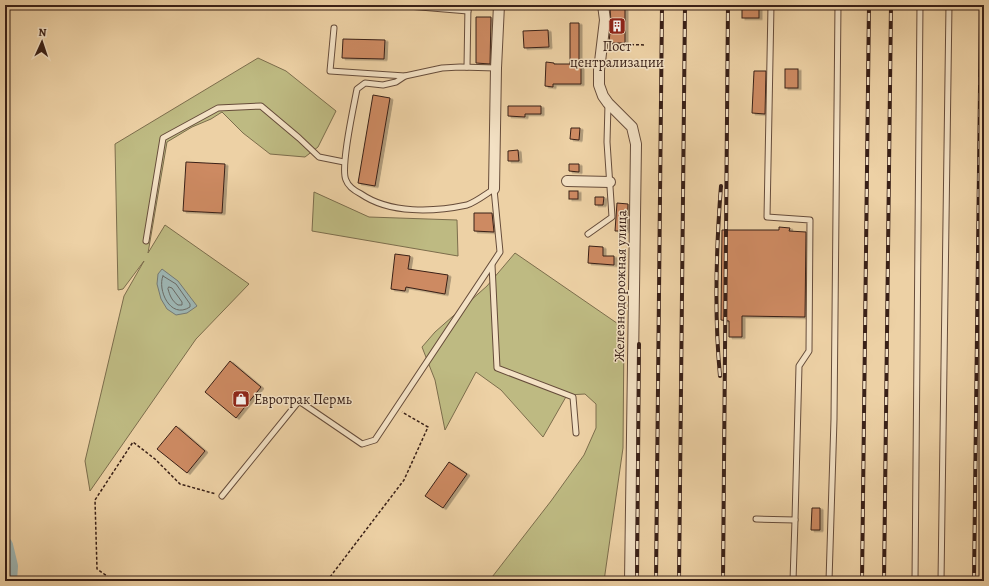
<svg xmlns="http://www.w3.org/2000/svg" width="989" height="586" font-family="Alegreya,serif">
	<defs>
		<filter id="shadow"><feDropShadow dx="3" dy="1.5" stdDeviation="0" flood-color="#0004"/></filter>
	</defs>
	<rect width="100%" height="100%" fill="#edd1a5"/>
	<filter id="stains"><feTurbulence type="fractalNoise" baseFrequency=".005" numOctaves="4"/><feColorMatrix values="0 0 0 0 .2 0 0 0 0 .09 0 0 0 0 .02 0 0 0 .5 -.17"/></filter>
	<radialGradient id="worn" r=".72"><stop offset=".6" stop-color="#630" stop-opacity="0"/><stop offset="1" stop-color="#630" stop-opacity=".3"/></radialGradient>
	<!-- green -->
	<g fill="#beba82" stroke="#7c6d4c">
		<polygon points="258,58 286,71 336,111 318,147 305,157 270,154 243,133 222,112 211,119 192,127 167,142 148,253 165,225 249,284 196,339 90,491 85,461 124,296 144,261 123,289 118,290 115,144"/>
		<polygon points="314,192 369,217 457,220 458,256 312,231"/>
		<polygon points="515,253 624,328 623,448 604,581 489,581 551,501 584,455 596,428 596,404 585,394 567,395 543,437 501,390 476,372 445,430 435,380 422,347 435,332 487,286"/>
	</g>
	<!-- water -->
	<polygon fill="#9db5b2" stroke="#757974" points="162,269 178,281 197,306 187,313 176,315 167,309 161,299 157,284 158,274"/>
	<g fill="none" stroke-linecap="round" stroke-linejoin="round">
		<!-- shore -->
		<g stroke="#6b6a64" stroke-width="1">
			<path d="M163,276l13,8 14,20v3c-20,13 -33,-18 -27,-31z"/>
			<path d="M169,287l3,1 10,14v3h-4c-6,-4 -8,-9 -10,-16z"/>
		</g>
		<!-- river -->
		<polyline stroke="#9db5b2" stroke-width="16" points="5,545 10,566 9,581"/>
	</g>
	<!-- building -->
	<g fill="#cd8a62" stroke="#392017" filter="url(#shadow)">
		<rect x="742" y="5" width="17" height="13"/>
		<polygon points="610,9 625,9 625,43 609,43 611,21"/>
		<polygon points="476,17 491,17 490,64 476,63"/>
		<polygon points="570,23 579,23 579,64 581,64 581,84 553,84 553,87 545,86 546,62 554,63 554,64 570,64"/>
		<polygon points="548,30 549,47 524,48 523,31"/>
		<polygon points="343,39 385,40 384,59 342,58"/>
		<rect x="785" y="69" width="13" height="19"/>
		<polygon points="754,71 766,71 765,114 752,113"/>
		<polygon points="373,95 390,98 375,186 358,183"/>
		<polygon points="508,106 541,106 541,114 525,114 525,117 508,116"/>
		<polygon points="571,128 580,128 579,140 570,139"/>
		<polygon points="518,150 519,161 508,161 508,151"/>
		<polygon points="186,162 225,164 222,213 183,211"/>
		<polygon points="569,164 579,164 579,172 569,171"/>
		<rect x="569" y="191" width="9" height="8"/>
		<polygon points="595,197 604,197 603,205 595,205"/>
		<polygon points="617,203 628,204 627,231 615,231"/>
		<polygon points="474,213 492,213 494,232 474,231"/>
		<polygon points="779,227 790,228 789,231 806,232 805,317 742,316 742,337 729,337 729,321 721,320 722,230 779,230"/>
		<polygon points="589,246 603,247 603,256 614,256 614,265 588,263"/>
		<polygon points="395,254 410,256 408,269 448,275 445,294 406,287 405,291 391,289"/>
		<polygon points="230,361 261,387 236,418 205,392"/>
		<polygon points="176,426 205,451 187,473 157,449"/>
		<polygon points="449,462 467,474 443,508 425,496"/>
		<polygon points="812,508 820,508 820,530 811,530"/>
	</g>
	<g fill="none" stroke-linecap="round" stroke-linejoin="round">
		<defs>
			<g id="lane">
				<polyline points="396,5 468,11"/>
				<polyline points="334,28 330,71 405,76"/>
				<polyline points="467,67 468,5"/>
				<polyline points="588,234 612,217 607,142 608,104"/>
				<polyline points="146,241 163,138 218,108 261,106 299,138 319,157 344,162"/>
				<polyline points="492,265 497,368 573,397 576,433"/>
				<path d="M222,496l77,-95 63,43 13,-4 125,-188 -6,-63c-8,5 -18,13 -27,16 -33,7 -77,9 -106,-11 -6,-3 -13,-8 -15,-14 -6,-12 8,-75 11,-91l8,-6 18,2 13,-3 9,-6 37,-8 18,-1 36,1"/>
				<polyline points="756,519 795,520 799,366 809,351 810,220 767,217 771,5"/>
				<polyline points="793,581 795,520"/>
				<polyline points="829,581 834,419 838,5"/>
				<polyline points="915,581 920,5"/>
				<polyline points="941,581 949,5"/>
			</g>
			<g id="street">
				<polyline points="603,5 605,20 599,70 599,85 603,96 608,103 632,127 636,144 630,581"/>
				<polyline points="567,181 610,182"/>
				<polyline points="494,189 496,68 499,5"/>
			</g>
		</defs>
		<!-- lane casing -->
		<use href="#lane" stroke="#664c3a" stroke-width="7"/>
		<!-- street casing -->
		<use href="#street" stroke="#664c3a" stroke-width="12"/>
		<!-- path -->
		<g stroke="#392017" stroke-width="1.5" stroke-dasharray="3 2" stroke-linecap="butt">
			<polyline points="611,44 646,45"/>
			<polyline points="114,581 97,569 95,500 133,442 155,459 180,484 216,494"/>
			<polyline points="327,581 404,480 428,427 402,412"/>
		</g>
		<!-- lane -->
		<use href="#lane" stroke="#f3e1c4" stroke-width="5"/>
		<!-- street -->
		<use href="#street" stroke="#f3e1c4" stroke-width="10"/>
		<defs>
			<g id="rail">
				<path d="M720,376c-6,-63 -4,-126 1,-190"/>
				<polyline points="637,581 639,344"/>
				<polyline points="656,581 662,5"/>
				<polyline points="679,581 685,5"/>
				<polyline points="723,581 728,5"/>
				<polyline points="862,581 869,5"/>
				<polyline points="884,581 891,5"/>
				<polyline points="974,581 981,5"/>
			</g>
		</defs>
		<!-- rail casing -->
		<use href="#rail" stroke="#392017" stroke-width="4"/>
		<!-- rail -->
		<use href="#rail" stroke="#f3e1c4" stroke-width="2.5" stroke-dasharray="8" stroke-linecap="butt"/>
	</g>
	<!-- icons -->
	<defs>
		<symbol id="building-square" viewBox="-11 -11 22 22"><rect x="-9" y="-9" width="18" height="18" rx="4" fill="#8f2418" stroke="#f3e1c4"/><path d="M-4-6H4V6H1V3H-1V6H-4ZM-2.5-4.3h1.7v1.8h-1.7ZM.8-4.3h1.7v1.8H.8ZM-2.5-1h1.7V.8h-1.7ZM.8-1h1.7V.8H.8Z" fill="#fff"/></symbol>
		<symbol id="shop-square" viewBox="-11 -11 22 22"><rect x="-9" y="-9" width="18" height="18" rx="4" fill="#8f2418" stroke="#f3e1c4"/><path d="M-5-2.5h2.3a2.7 3.5 0 0 1 5.4 0H5L5.5 6h-11ZM-1.5-2.5h3a1.5 2.3 0 0 0-3 0Z" fill="#fff"/></symbol>
	</defs>
	<g fill-rule="evenodd">
		<use href="#building-square" x="607" y="16" width="20" height="20"/>
		<use href="#shop-square" x="231" y="389" width="20" height="20"/>
	</g>
	<g text-anchor="middle" stroke-width="3" stroke-linejoin="round" paint-order="stroke">
		<!-- poi labels -->
		<g font-size="14" fill="#392017" stroke="#f3e1c4">
			<text x="617" y="51">Пост<tspan x="617" dy="16">централизации</tspan></text>
			<text x="254" y="404" text-anchor="start">Евротрак Пермь</text>
		</g>
		<!-- street labels -->
		<g font-size="14" fill="#392017" stroke="#f3e1c4">
			<text transform="translate(620 286) rotate(-89)" y="5">Железнодорожная улица</text>
		</g>
	</g>
	<!-- margin -->
	<rect width="989" height="586" fill="none" stroke="#edd1a5" stroke-width="20"/>
	<rect x="6" y="6" width="977" height="574" fill="none" stroke="#392017" stroke-width="2"/>
	<rect x="10" y="10" width="969" height="566" fill="none" stroke="#392017"/>
	<!-- north arrow -->
	<g transform="translate(42 42) rotate(3)" stroke="#f3e1c4" stroke-width="3" paint-order="stroke">
	<path d="M0-3L7 15L0 10L-7 15Z" fill="#392017"/>
	<text y="-6" font-size="11" font-weight="bold" text-anchor="middle" fill="#392017">N</text>
	</g>
	<rect width="100%" height="100%" filter="url(#stains)"/>
	<rect width="100%" height="100%" fill="url(#worn)"/>
</svg>
